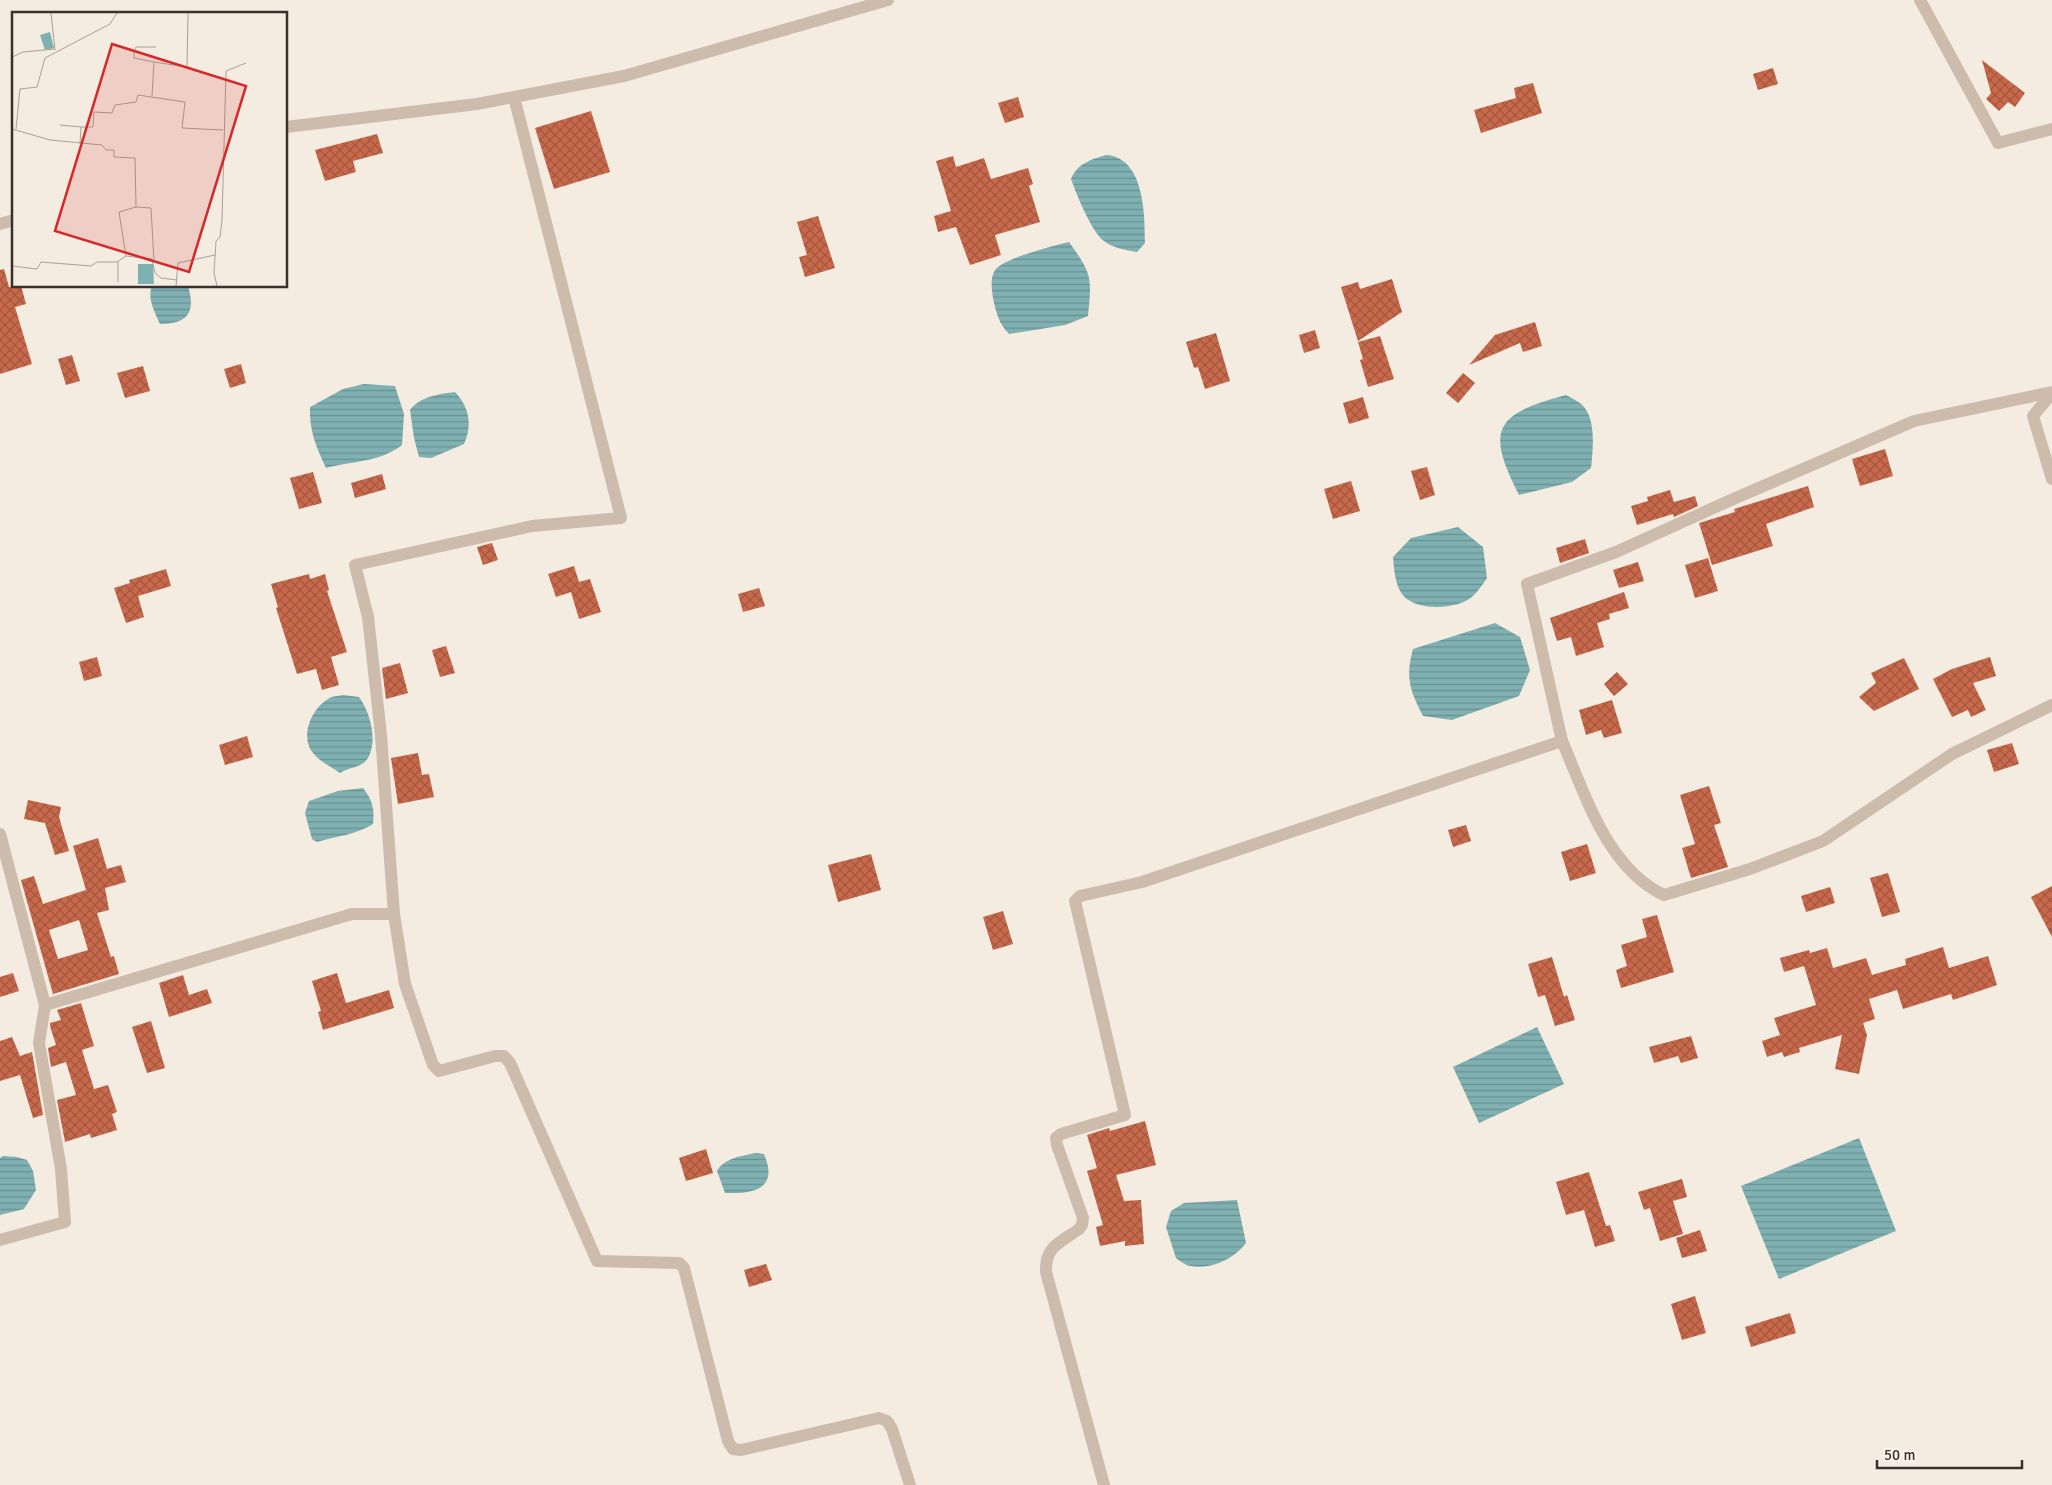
<svg xmlns="http://www.w3.org/2000/svg" width="2052" height="1485" font-family="Signika,sans-serif">
	<defs>
		<pattern id="water-rules" width="6" height="5" patternUnits="userSpaceOnUse" patternTransform="scale(1.25)"><rect width="6" height="5" fill="#7fb0b2"/><path d="M0 2.5h6" fill="none" stroke="#699091"/></pattern>
		<pattern id="building-cross-hatch" width="8" height="8" patternUnits="userSpaceOnUse" patternTransform="scale(1.25)"><rect width="8" height="8" fill="#c8694b"/><path d="M0 0l8 8M0 8l8-8" fill="none" stroke="#a4573f"/></pattern>
	</defs>
	<rect width="100%" height="100%" fill="#f4ebe1"/>
	<!-- water -->
	<g fill="url(#water-rules)">
		<path d="M1106,155c38,2 39,59 39,88l-8,9c-11,-2 -24,-4 -33,-11 -12,-8 -28,-48 -33,-62 7,-16 19,-19 35,-24z"/>
		<path d="M1069,242c23,32 23,35 19,74l-23,9 -56,9c-9,-9 -12,-19 -15,-31 -2,-10 -5,-26 2,-34 9,-11 57,-23 73,-27z"/>
		<path d="M152,286h36c8,26 0,38 -28,38 -5,-11 -13,-26 -8,-38z"/>
		<path d="M364,384l31,2 9,28 -2,31c-21,17 -50,16 -76,23 -10,-21 -17,-38 -16,-61l33,-18z"/>
		<path d="M455,392c14,15 18,33 9,52l-33,14 -12,-1 -5,-19 -4,-28c11,-14 29,-16 45,-18z"/>
		<path d="M1566,395c5,3 10,5 14,8 17,13 13,46 11,65l-19,14 -53,13c-34,-66 -24,-81 47,-100z"/>
		<path d="M1458,527l25,20 4,31c-4,6 -9,13 -14,18 -15,14 -58,16 -71,-2 -7,-10 -8,-25 -9,-37l18,-19z"/>
		<path d="M1495,623l25,14 10,33 -11,26 -67,24 -29,-4c-13,-25 -18,-39 -10,-67z"/>
		<path d="M343,695l16,2c11,15 19,43 9,61 -6,10 -19,9 -28,15 -8,-6 -20,-11 -26,-19 -15,-16 -3,-45 14,-55 4,-3 10,-3 15,-4z"/>
		<path d="M363,788c9,11 12,22 10,36 -17,11 -37,12 -56,18l-5,-3 -7,-26 4,-12 29,-10z"/>
		<polygon points="1537,1027 1564,1084 1479,1123 1453,1067"/>
		<polygon points="1859,1138 1896,1231 1779,1279 1741,1186"/>
		<path d="M756,1153l8,1c15,35 -10,40 -39,39l-8,-22c7,-13 25,-15 39,-18z"/>
		<polygon points="3,1156 17,1157 27,1160 33,1171 36,1190 24,1209 0,1215 0,1158"/>
		<path d="M1237,1200l9,43c-12,16 -35,27 -56,23 -5,-1 -10,-5 -14,-8l-10,-31 5,-16 13,-8z"/>
	</g>
	<!-- building -->
	<g fill="url(#building-cross-hatch)" fill-rule="evenodd">
		<polygon points="1982,60 2025,93 2015,107 2008,102 1999,111 1986,99 1991,93"/>
		<polygon points="1773,68 1778,84 1758,90 1753,74"/>
		<polygon points="1533,83 1542,113 1481,133 1474,110 1516,98 1514,88"/>
		<polygon points="1018,97 1024,117 1005,123 998,103"/>
		<polygon points="591,111 610,172 554,189 535,128"/>
		<polygon points="377,134 383,153 353,161 356,172 325,181 315,150"/>
		<polygon points="953,156 956,167 984,158 991,179 1028,168 1033,184 1029,186 1040,222 995,235 1001,255 970,265 956,227 938,232 934,216 951,211 936,161"/>
		<polygon points="818,216 835,268 805,277 799,257 807,255 797,222"/>
		<polygon points="4,269 9,287 21,286 26,304 15,307 32,364 0,374 0,270"/>
		<polygon points="1392,279 1402,312 1358,341 1341,287 1358,282 1360,289"/>
		<polygon points="1535,322 1542,346 1523,352 1520,343 1469,365 1495,335"/>
		<polygon points="1315,330 1320,348 1304,353 1299,335"/>
		<polygon points="1216,333 1230,381 1205,389 1198,367 1194,368 1186,342"/>
		<polygon points="1380,336 1394,379 1368,387 1360,360 1363,359 1358,342"/>
		<polygon points="72,355 80,381 66,385 58,359"/>
		<polygon points="241,364 246,383 230,388 224,369"/>
		<polygon points="143,366 150,391 125,398 117,373"/>
		<polygon points="1463,373 1475,383 1458,403 1446,393"/>
		<polygon points="1363,397 1369,418 1349,424 1343,403"/>
		<polygon points="1885,449 1893,476 1860,486 1852,459"/>
		<polygon points="1427,467 1435,495 1420,500 1411,471"/>
		<polygon points="313,472 322,503 299,509 290,478"/>
		<polygon points="382,474 386,489 355,498 351,483"/>
		<polygon points="1351,481 1360,511 1333,519 1324,489"/>
		<polygon points="1808,486 1814,507 1766,524 1773,546 1712,565 1699,523 1735,512 1734,509"/>
		<polygon points="1670,490 1674,502 1695,496 1698,506 1674,517 1673,514 1637,525 1631,506 1648,501 1647,497"/>
		<polygon points="1585,539 1589,553 1560,563 1556,548"/>
		<polygon points="492,543 498,560 483,565 477,547"/>
		<polygon points="1708,558 1718,591 1695,598 1685,565"/>
		<polygon points="1638,562 1644,581 1619,588 1613,570"/>
		<polygon points="574,566 579,582 590,579 601,612 579,619 571,592 556,597 548,574"/>
		<polygon points="166,569 171,586 138,596 144,617 126,623 114,588 130,583 129,580"/>
		<polygon points="309,574 310,579 325,574 329,590 327,591 347,652 331,657 339,685 322,690 316,669 297,674 276,608 278,607 271,584"/>
		<polygon points="759,588 765,606 743,612 738,594"/>
		<polygon points="1624,592 1629,608 1609,614 1610,619 1597,623 1604,647 1576,656 1571,637 1557,641 1550,618"/>
		<polygon points="446,646 455,673 440,677 432,650"/>
		<polygon points="97,657 102,676 84,681 79,662"/>
		<polygon points="1990,657 1996,676 1973,683 1986,710 1971,717 1968,710 1952,717 1933,679 1952,669"/>
		<polygon points="1904,658 1919,689 1874,711 1859,697 1876,683 1871,673"/>
		<polygon points="400,663 408,693 386,699 382,668"/>
		<polygon points="1617,672 1628,684 1614,696 1604,684"/>
		<polygon points="1612,700 1622,733 1604,738 1601,730 1586,735 1579,710"/>
		<polygon points="247,736 253,757 225,765 219,745"/>
		<polygon points="2012,743 2019,764 1994,772 1987,750"/>
		<polygon points="418,753 422,775 429,774 434,797 398,804 391,758"/>
		<polygon points="1709,786 1721,823 1714,825 1728,867 1691,878 1682,848 1695,844 1680,795"/>
		<polygon points="28,800 61,807 59,817 69,851 55,855 45,823 24,819"/>
		<polygon points="1466,825 1471,841 1453,847 1448,830"/>
		<path d="M98,838l9,31 14,-4 5,17 -21,6 4,22 -12,3 14,44 3,-1 5,18 -66,20 -32,-114 13,-4 9,28 43,-14 -13,-44zM79,920l9,30 -30,9 -9,-29z"/>
		<polygon points="1587,844 1596,873 1570,881 1561,852"/>
		<polygon points="871,854 881,890 838,902 828,865"/>
		<polygon points="1888,873 1900,912 1882,917 1870,878"/>
		<polygon points="2052,886 2052,937 2031,897"/>
		<polygon points="1830,887 1835,903 1806,912 1801,896"/>
		<polygon points="1003,911 1013,944 993,950 983,917"/>
		<polygon points="1657,915 1674,972 1621,988 1616,970 1627,966 1621,945 1647,937 1642,919"/>
		<polygon points="1943,947 1949,968 1988,956 1997,985 1953,1000 1951,994 1903,1009 1897,990 1869,999 1875,1019 1863,1023 1867,1035 1859,1074 1835,1069 1842,1035 1799,1048 1800,1052 1784,1057 1782,1052 1767,1057 1762,1041 1780,1035 1774,1018 1816,1005 1804,966 1784,972 1780,958 1809,950 1810,953 1827,948 1833,968 1866,958 1872,975 1906,965 1905,959"/>
		<polygon points="1552,957 1564,997 1567,995 1575,1020 1555,1026 1545,995 1538,997 1528,964"/>
		<polygon points="13,973 19,991 0,997 0,977"/>
		<polygon points="337,973 346,1003 389,990 394,1008 323,1030 318,1012 321,1011 312,981"/>
		<polygon points="183,975 189,995 207,989 212,1003 169,1017 159,983"/>
		<polygon points="81,1003 94,1046 82,1050 94,1089 108,1085 117,1112 112,1114 117,1130 91,1138 90,1134 65,1142 57,1100 76,1095 66,1062 51,1067 48,1048 56,1045 50,1026 50,1023 61,1020 57,1010"/>
		<polygon points="151,1021 165,1068 147,1073 132,1027"/>
		<polygon points="1691,1036 1698,1058 1681,1063 1678,1056 1654,1063 1649,1047"/>
		<polygon points="12,1037 20,1056 32,1052 43,1115 33,1118 20,1075 0,1081 0,1041"/>
		<polygon points="1145,1121 1156,1165 1116,1175 1124,1201 1141,1200 1144,1244 1125,1246 1125,1241 1100,1246 1096,1227 1103,1225 1087,1171 1097,1168 1087,1135 1109,1128 1110,1131"/>
		<polygon points="706,1149 713,1173 686,1181 679,1158"/>
		<polygon points="1589,1172 1606,1226 1610,1225 1615,1241 1595,1247 1584,1210 1566,1215 1556,1182"/>
		<polygon points="1682,1179 1687,1197 1673,1201 1683,1234 1660,1241 1650,1208 1644,1210 1638,1192"/>
		<polygon points="1700,1230 1707,1251 1682,1258 1676,1238"/>
		<polygon points="766,1264 772,1280 749,1287 744,1270"/>
		<polygon points="1695,1296 1706,1333 1682,1340 1671,1304"/>
		<polygon points="1790,1313 1796,1333 1751,1347 1745,1327"/>
	</g>
	<g fill="none" stroke-linecap="round" stroke-linejoin="round">
		<!-- street -->
		<g stroke="#cdbbac" stroke-width="12">
			<polyline points="1920,0 1998,143 2052,129"/>
			<polyline points="514,97 621,518 532,526 355,565 368,617 381,735 394,914 405,984 433,1065 439,1071 495,1056 504,1056 510,1063 597,1261 679,1263 684,1268 728,1441 733,1449 741,1450 879,1418 887,1421 892,1429 910,1485"/>
			<polyline points="286,127 477,104 624,76 888,0"/>
			<polyline points="0,224 14,220"/>
			<polyline points="2052,393 2033,416 2052,479"/>
			<path d="M1562,741c24,55 45,127 102,154l86,-26 73,-28 129,-87 100,-49"/>
			<polyline points="0,834 45,1005 352,914 394,914"/>
			<polyline points="0,1240 65,1222 61,1169 39,1043 45,1005"/>
			<path d="M1104,1485l-58,-213c-1,-26 14,-29 33,-43l3,-4 1,-7 -26,-73 -1,-7 5,-4 64,-19 -50,-214 5,-5 62,-14 420,-141 -35,-157 89,-32 115,-52 183,-79 138,-29"/>
		</g>
	</g>
	<!-- overview -->
	<g transform="translate(12 12)">
		<rect width="275" height="275" fill="#f4ebe1"/>
		<path d="M38,20l4,16 -9,2 -5,-15zM126,252h15l1,20h-16z" fill="#7fb0b2"/>
		<path fill="none" stroke="#aaa098" stroke-width="1" d="M39,1l4,37M0,45l11,-5 32,-3M142,50l-20,-4v-7l2,-4h20M140,84l2,-34 33,5 1,-54M48,113l21,2M0,117l38,11 52,5 4,5h8v7l21,1 1,49 15,1 3,53M4,117l4,-40 17,-2 8,-29 65,-34 7,-11M68,132l1,-17h12l1,-15 18,1 3,-8 21,-3 2,-7 47,7 -3,26 41,2M114,244l-7,-44 17,-5M106,249v21M0,254l25,3 4,-7 50,4 6,-4h20l9,-6 26,3 3,14 6,5 16,2M164,274l2,-23 37,-8M205,274l-3,-13 2,-32 4,-4 2,-17 4,-149 20,-8"/>
		<path fill="#d62828" fill-opacity="0.15" stroke="#d62828" stroke-width="2.5" d="M100,32l134,42 -57,186 -134,-41z"/>
		<rect width="275" height="275" fill="none" stroke="#3b302b" stroke-width="2.5"/>
	</g>
	<!-- scale -->
	<path d="M1877 1460v8h145v-8" fill="none" stroke="#3b302b" stroke-width="2.5"/>
	<text x="1884" y="1460" font-size="15" fill="#3b302b" stroke="#fbf5ee" stroke-width="4" paint-order="stroke">50 m</text>
</svg>
